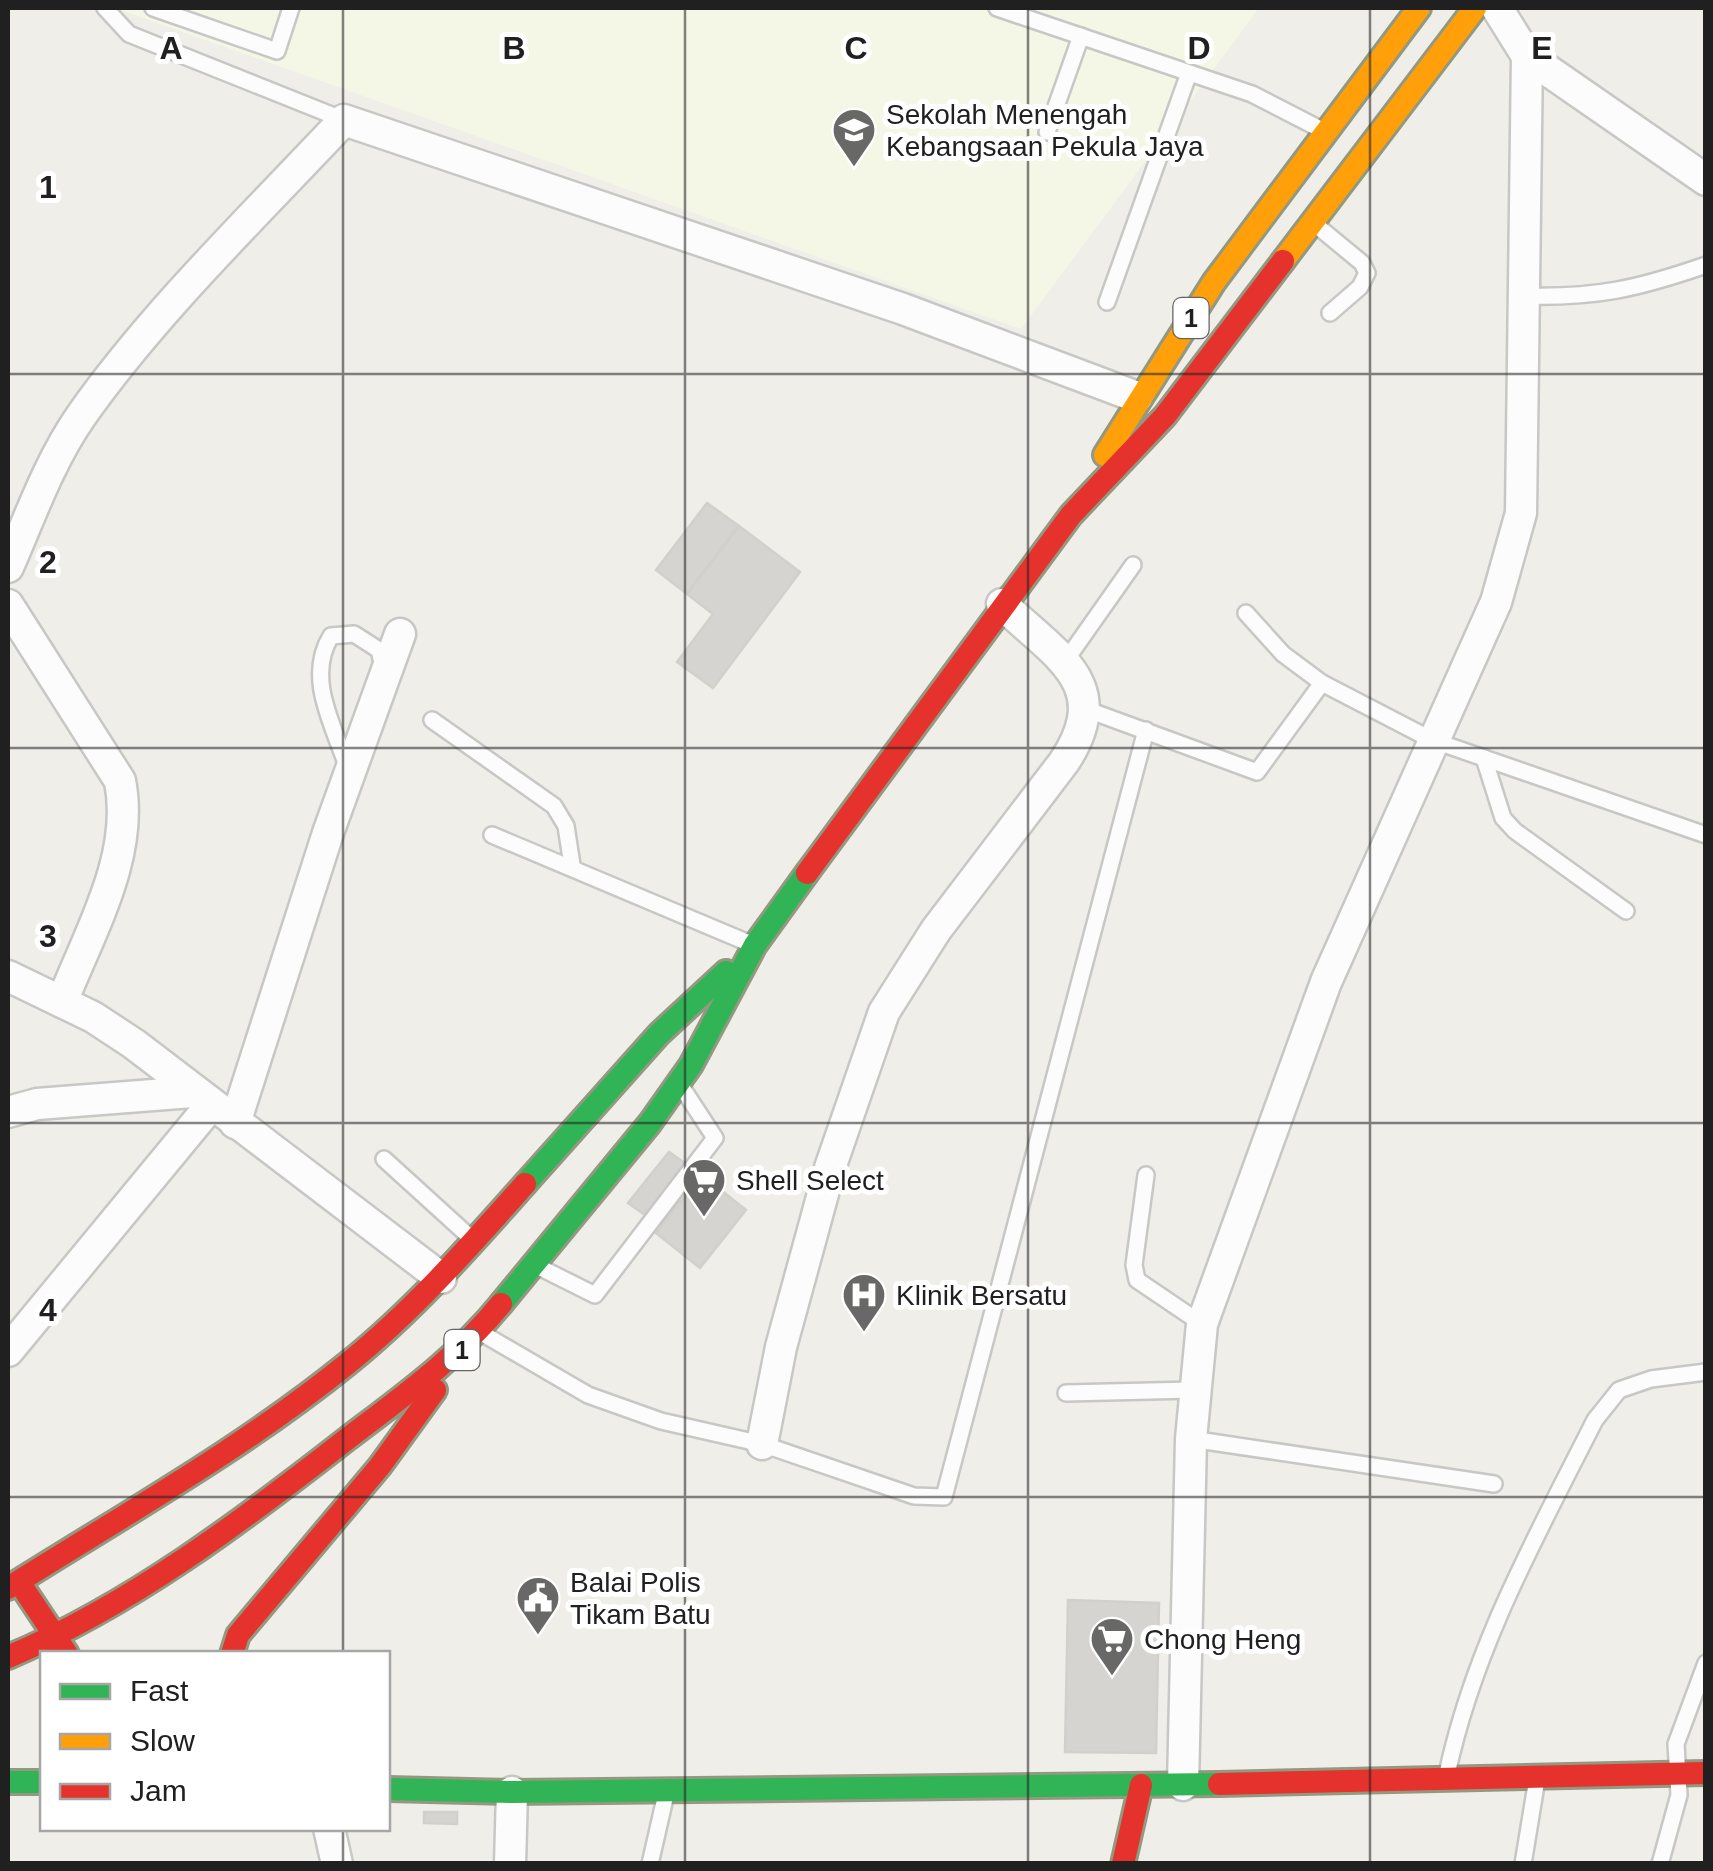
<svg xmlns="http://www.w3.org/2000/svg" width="1713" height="1871" font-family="Arial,sans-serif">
	<rect width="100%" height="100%" fill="#efeee9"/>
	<!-- education -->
	<polygon fill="#f4f7e5" points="115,8 1259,8 1021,329"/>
	<!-- building -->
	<g fill="#d6d4d0" stroke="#d2d0ca" stroke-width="2.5">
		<polygon points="707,503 739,526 687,594 656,570"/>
		<polygon points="739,526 800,572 713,688 677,662 713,614 687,594"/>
		<polygon points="669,1152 702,1175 661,1226 628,1203"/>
		<polygon points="702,1175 746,1210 700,1268 656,1233"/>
		<polygon points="1068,1600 1159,1603 1156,1753 1065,1752"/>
		<polygon points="424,1812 457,1812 457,1824 424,1823"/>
	</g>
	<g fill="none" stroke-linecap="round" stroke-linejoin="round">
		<defs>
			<g id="lane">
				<polyline points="105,8 129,34 344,120"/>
				<polyline points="153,8 277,51 291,8"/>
				<polyline points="997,8 1252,94 1320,129"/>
				<polyline points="1047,132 1081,36"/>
				<polyline points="1316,225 1362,263 1367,273 1360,287 1330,313"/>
				<path d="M1523,296c73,2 114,-7 183,-31"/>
				<polyline points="1107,302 1189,73"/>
				<polyline points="1246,613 1283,654 1322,683 1432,740 1706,835"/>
				<polyline points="1064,663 1133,565"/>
				<polyline points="1088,710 1257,772 1322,683"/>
				<polyline points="432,720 554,806 566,826 572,865"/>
				<polyline points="1484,758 1503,818 1515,831 1626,911"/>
				<path d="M348,769c-14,-43 -43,-91 -17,-133l23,-2 25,16 4,17"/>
				<polyline points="492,835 751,944"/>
				<polyline points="384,1159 472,1239"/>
				<polyline points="1146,1175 1134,1265 1137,1280 1202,1324"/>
				<polyline points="541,1268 595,1295 715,1138 683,1089"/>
				<polyline points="485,1335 588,1395 661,1421 762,1444 914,1496 944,1497 1146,730"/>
				<polyline points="1066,1393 1193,1390"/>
				<polyline points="1191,1439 1494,1484"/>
				<path d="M1447,1774c27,-127 90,-239 148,-354l24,-30 32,-11 55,-7"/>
				<polyline points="650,1864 666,1794"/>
				<polyline points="1523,1864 1537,1779"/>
				<polyline points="1660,1864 1679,1795 1676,1744 1706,1663"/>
			</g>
			<g id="street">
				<polyline points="1497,8 1527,56 1706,180"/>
				<path d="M8,567c22,-50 41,-105 73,-151 73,-104 176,-203 263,-296l559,189 234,88"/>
				<path d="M8,605l112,176c15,75 -31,152 -58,221"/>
				<polyline points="8,976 93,1017 134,1044 441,1278"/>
				<polyline points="8,1112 37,1104 192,1092"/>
				<polyline points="235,1123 328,833 400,634"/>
				<polyline points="8,1351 211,1105"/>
				<path d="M762,1444l19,-97 49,-179 54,-156 52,-82 128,-168c52,-78 -8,-106 -62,-158"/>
				<polyline points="1183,1785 1191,1439 1202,1324 1326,982 1496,602 1521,513 1527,56"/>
				<polyline points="329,1828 337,1864"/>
				<polyline points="510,1864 512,1792"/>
			</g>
			<g id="fast">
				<polyline points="525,1184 659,1034 726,972"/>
				<polyline points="501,1304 650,1123 691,1065 755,945 807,873"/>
				<polyline points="8,1782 42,1782"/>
				<polyline points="388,1789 512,1792 1219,1784"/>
			</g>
			<g id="slow">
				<polyline points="1283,261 1475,8"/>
				<polyline points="1105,455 1214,282 1419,8"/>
			</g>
			<g id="jam">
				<polyline points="807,873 1071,515 1165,416 1283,261"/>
				<polyline points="19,1582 67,1654"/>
				<path d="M8,1588c114,-72 234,-139 339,-224 66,-53 122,-117 178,-180"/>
				<polyline points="232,1654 238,1635 380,1466 435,1390"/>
				<path d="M8,1657c123,-52 234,-136 339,-218 55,-42 110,-81 154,-135"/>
				<polyline points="1219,1784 1706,1773"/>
				<polyline points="1123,1864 1141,1785"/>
			</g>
		</defs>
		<!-- lane casing -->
		<use href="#lane" stroke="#c7c7c5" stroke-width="20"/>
		<!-- street casing -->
		<use href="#street" stroke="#c7c7c5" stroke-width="35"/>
		<!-- fast casing -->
		<use href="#fast" stroke="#939980" stroke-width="28"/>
		<!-- slow casing -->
		<use href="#slow" stroke="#939980" stroke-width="28"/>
		<!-- jam casing -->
		<use href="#jam" stroke="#939980" stroke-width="28"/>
		<!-- lane -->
		<use href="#lane" stroke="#fdfcfc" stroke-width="15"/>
		<!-- street -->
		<use href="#street" stroke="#fdfcfc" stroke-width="30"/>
		<!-- fast -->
		<use href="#fast" stroke="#30b455" stroke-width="22"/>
		<!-- slow -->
		<use href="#slow" stroke="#ff9f0a" stroke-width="22"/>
		<!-- jam -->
		<use href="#jam" stroke="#e5322d" stroke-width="22"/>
	</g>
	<!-- grid -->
	<path fill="none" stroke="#202020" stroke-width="2.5" stroke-opacity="0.55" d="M343,8v1646M685,8v1856M1028,8v1856M1370,8v1856M8,374h1698M8,748h1698M8,1123h1698M8,1497h1698M343,1828v36"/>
	<!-- icons -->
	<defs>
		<symbol id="school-pin" viewBox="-11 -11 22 30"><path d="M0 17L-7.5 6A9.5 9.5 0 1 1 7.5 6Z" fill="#686866" stroke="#fff"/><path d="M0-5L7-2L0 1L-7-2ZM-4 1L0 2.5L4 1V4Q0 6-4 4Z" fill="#fff"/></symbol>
		<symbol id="supermarket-pin" viewBox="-11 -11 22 30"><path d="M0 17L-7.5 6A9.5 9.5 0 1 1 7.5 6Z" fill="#686866" stroke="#fff"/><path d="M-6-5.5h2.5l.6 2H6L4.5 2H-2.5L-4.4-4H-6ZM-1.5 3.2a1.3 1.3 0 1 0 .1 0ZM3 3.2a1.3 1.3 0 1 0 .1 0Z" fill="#fff"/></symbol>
		<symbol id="hospital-pin" viewBox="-11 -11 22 30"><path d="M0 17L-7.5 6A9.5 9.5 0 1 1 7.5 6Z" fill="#686866" stroke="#fff"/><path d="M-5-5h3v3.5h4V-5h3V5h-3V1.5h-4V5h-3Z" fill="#fff"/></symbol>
		<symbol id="civic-pin" viewBox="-11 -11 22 30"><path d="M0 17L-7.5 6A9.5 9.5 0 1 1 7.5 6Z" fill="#686866" stroke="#fff"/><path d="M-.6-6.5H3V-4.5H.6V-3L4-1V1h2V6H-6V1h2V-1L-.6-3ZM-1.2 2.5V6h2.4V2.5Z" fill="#fff"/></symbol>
	</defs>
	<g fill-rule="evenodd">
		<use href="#school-pin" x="829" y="105" width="50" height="68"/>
		<use href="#supermarket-pin" x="679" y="1155" width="50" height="68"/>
		<use href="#hospital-pin" x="839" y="1270" width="50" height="68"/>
		<use href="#civic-pin" x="513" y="1573" width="50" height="68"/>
		<use href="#supermarket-pin" x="1087" y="1614" width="50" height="68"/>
	</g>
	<g text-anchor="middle" stroke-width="10" stroke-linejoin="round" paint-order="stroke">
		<!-- shield labels -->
		<g fill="#fff" stroke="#636363" stroke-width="2.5">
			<rect x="1173.5" y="298" width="35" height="40" rx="8"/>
			<rect x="444.5" y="1330" width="35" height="40" rx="8"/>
		</g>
		<g font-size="25" font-weight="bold" fill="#202020">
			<text x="1191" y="327">1</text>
			<text x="462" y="1359">1</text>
		</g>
		<!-- poi labels -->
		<g font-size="28" fill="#202020" stroke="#fff" text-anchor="start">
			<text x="886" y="124">Sekolah Menengah<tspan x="886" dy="32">Kebangsaan Pekula Jaya</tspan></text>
			<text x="736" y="1190">Shell Select</text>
			<text x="896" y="1305">Klinik Bersatu</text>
			<text x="570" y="1592">Balai Polis<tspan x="570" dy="32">Tikam Batu</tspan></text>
			<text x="1144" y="1649">Chong Heng</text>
		</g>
	</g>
	<g font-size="32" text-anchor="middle" font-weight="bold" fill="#202020" stroke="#fff" stroke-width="10" stroke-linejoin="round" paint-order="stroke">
		<text x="171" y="59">A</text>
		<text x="514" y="59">B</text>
		<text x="856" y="59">C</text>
		<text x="1199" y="59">D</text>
		<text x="1542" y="59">E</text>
		<text x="48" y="198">1</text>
		<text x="48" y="573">2</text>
		<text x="48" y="947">3</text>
		<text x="48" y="1321">4</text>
	</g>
	<!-- border -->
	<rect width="1713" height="1871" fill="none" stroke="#202020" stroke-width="20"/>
	<!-- legend -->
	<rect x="40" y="1651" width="350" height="180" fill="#ffffff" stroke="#a6a6a6" stroke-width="2.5"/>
	<rect x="60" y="1684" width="50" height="15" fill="#30b455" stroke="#a6a6a6" stroke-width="2.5"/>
	<text x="130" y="1701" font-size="30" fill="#202020">Fast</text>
	<rect x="60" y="1734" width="50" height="15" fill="#ff9f0a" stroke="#a6a6a6" stroke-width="2.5"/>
	<text x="130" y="1751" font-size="30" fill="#202020">Slow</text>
	<rect x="60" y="1784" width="50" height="15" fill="#e5322d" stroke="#a6a6a6" stroke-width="2.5"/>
	<text x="130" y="1801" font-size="30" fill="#202020">Jam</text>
</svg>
